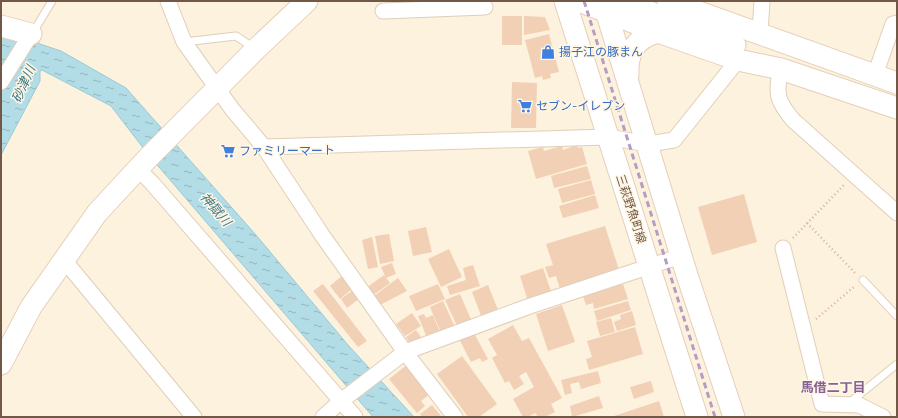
<svg xmlns="http://www.w3.org/2000/svg" width="898" height="418" font-family="'Titillium Web','Noto Sans JP',sans-serif">
	<defs>
		<pattern id="water-ripples" width="26" height="14" patternUnits="userSpaceOnUse"><rect width="26" height="14" fill="#b2dce6"/><path d="M2 4q2-2 4 0t4 0M15 11q2-2 4 0t4 0" fill="none" stroke="#95b5bc"/></pattern>
	</defs>
	<rect width="100%" height="100%" fill="#fdf2dd"/>
	<!-- water -->
	<polygon fill="url(#water-ripples)" stroke="#98cbd8" points="1,31 61,51 126,88 256,235 348,345 414,417 373,417 147,153 111,106 42,70 40,71 40,81 1,155"/>
	<!-- building -->
	<g fill="#f2d0b5">
		<rect x="502" y="16" width="20" height="29"/>
		<polygon points="524,16 545,17 550,30 524,35"/>
		<polygon points="549,34 559,72 550,74 551,78 543,80 542,76 535,78 525,40"/>
		<polygon points="512,82 537,83 536,128 511,128"/>
		<polygon points="577,145 578,148 582,147 587,164 536,179 528,151 543,147 544,151 562,146 563,150"/>
		<polygon points="587,166 591,179 554,188 551,176"/>
		<polygon points="591,180 595,194 562,203 558,189"/>
		<polygon points="744,194 757,242 712,255 698,207"/>
		<polygon points="595,195 599,208 563,218 559,206"/>
		<polygon points="605,226 619,270 560,289 556,276 549,278 545,267 553,265 546,244"/>
		<polygon points="426,227 432,252 413,256 408,231"/>
		<polygon points="389,234 394,261 380,264 375,236"/>
		<polygon points="372,237 378,267 368,269 362,240"/>
		<polygon points="449,249 462,277 441,287 428,259"/>
		<polygon points="392,263 396,274 386,278 381,267"/>
		<polygon points="473,265 480,286 450,295 447,286 466,280 463,268"/>
		<polygon points="543,268 552,294 528,301 520,276"/>
		<polygon points="343,275 353,288 340,299 330,286"/>
		<polygon points="384,275 390,283 372,296 366,288"/>
		<polygon points="398,278 407,291 380,305 374,296"/>
		<polygon points="323,284 367,341 358,347 313,291"/>
		<polygon points="438,284 445,299 416,311 409,296"/>
		<polygon points="623,284 628,299 594,309 593,303 586,305 583,296"/>
		<polygon points="488,285 499,312 482,318 472,292"/>
		<polygon points="354,289 360,298 347,308 341,299"/>
		<polygon points="460,294 472,322 458,328 445,300"/>
		<polygon points="443,301 456,329 442,335 430,307"/>
		<polygon points="628,301 631,310 597,321 594,311"/>
		<polygon points="562,305 575,342 548,351 536,314"/>
		<polygon points="632,311 636,325 617,331 614,322 621,319 620,315"/>
		<polygon points="412,313 421,326 405,336 396,324"/>
		<polygon points="424,314 426,318 433,315 441,335 428,340 418,316"/>
		<polygon points="611,318 615,332 600,336 596,322"/>
		<polygon points="513,325 522,341 529,338 562,398 551,404 555,412 545,417 538,417 535,413 528,417 523,417 513,399 534,387 526,372 519,376 524,384 514,390 509,381 505,383 492,358 497,355 488,339"/>
		<polygon points="635,327 643,354 589,370 586,359 592,357 587,341"/>
		<polygon points="416,330 423,340 411,346 406,337"/>
		<polygon points="474,333 488,359 482,362 480,358 471,362 460,341"/>
		<polygon points="462,356 497,404 479,417 468,417 437,374"/>
		<polygon points="408,364 432,392 421,401 425,406 417,413 389,379"/>
		<polygon points="598,371 601,383 581,389 579,382 570,384 572,393 565,395 561,380"/>
		<polygon points="651,381 654,392 634,399 630,387"/>
		<polygon points="599,396 603,408 572,417 570,406"/>
		<polygon points="659,401 664,417 611,417"/>
		<polygon points="432,405 442,417 422,417 420,414"/>
	</g>
	<g fill="none" stroke-linecap="round" stroke-linejoin="round">
		<defs>
			<g id="lane">
				<polyline points="32,34 52,1"/>
				<polyline points="184,42 236,36 254,48"/>
				<polyline points="863,280 897,316"/>
				<polyline points="849,403 897,364"/>
			</g>
			<g id="street">
				<polyline points="168,1 184,42 232,109 264,147 322,235 405,352 455,417"/>
				<polyline points="383,11 485,7"/>
				<polyline points="760,33 762,1"/>
				<path d="M781,69c-6,24 -4,32 12,51l104,93"/>
				<polyline points="875,75 893,24 897,23"/>
				<polyline points="1,82 31,34"/>
				<polyline points="264,147 608,137 648,144 674,140 738,60"/>
				<polyline points="138,169 152,183 355,417"/>
				<polyline points="783,248 822,404 859,405 883,417"/>
				<polyline points="64,260 194,417"/>
				<polyline points="323,417 341,401 405,352 530,306 681,256"/>
			</g>
			<g id="secondary">
				<polyline points="565,1 697,417"/>
				<polyline points="579,1 658,32 738,60 781,69 897,108"/>
				<polyline points="603,1 686,272 734,417"/>
				<polyline points="621,1 735,45"/>
				<polyline points="668,1 897,83"/>
				<polyline points="1,26 31,34"/>
				<path d="M628,75c-1,-23 7,-37 30,-43"/>
				<polyline points="1,364 31,307 97,213 147,159 256,49 307,1"/>
			</g>
		</defs>
		<!-- lane casing -->
		<use href="#lane" stroke="#e0ceba" stroke-width="9"/>
		<!-- street casing -->
		<use href="#street" stroke="#e0ceba" stroke-width="17"/>
		<!-- secondary casing -->
		<use href="#secondary" stroke="#e5cfb8" stroke-width="23"/>
		<!-- path -->
		<g stroke="#d6b399" stroke-width="2.5" stroke-dasharray="1 3" stroke-linecap="butt">
			<polyline points="807,223 856,274"/>
			<polyline points="793,238 845,184"/>
			<polyline points="816,319 855,286"/>
		</g>
		<!-- lane -->
		<use href="#lane" stroke="#fff" stroke-width="7"/>
		<!-- street -->
		<use href="#street" stroke="#fff" stroke-width="15"/>
		<!-- secondary -->
		<use href="#secondary" stroke="#fff" stroke-width="21"/>
		<!-- rail -->
		<polyline stroke="#b49ec4" stroke-width="3" stroke-dasharray="6 4" stroke-linecap="butt" points="584,1 715,417"/>
	</g>
	<!-- icons -->
	<defs>
		<symbol id="shop-bare" viewBox="-9 -9 18 18"><path d="M-5-2.5h2.3a2.7 3.5 0 0 1 5.4 0H5L5.5 6h-11ZM-1.5-2.5h3a1.5 2.3 0 0 0-3 0Z" fill="#3f7fe0" stroke="#fff6e4" stroke-width="2.5" paint-order="stroke"/></symbol>
		<symbol id="supermarket-bare" viewBox="-9 -9 18 18"><path d="M-6-5.5h2.5l.6 2H6L4.5 2H-2.5L-4.4-4H-6ZM-1.5 3.2a1.3 1.3 0 1 0 .1 0ZM3 3.2a1.3 1.3 0 1 0 .1 0Z" fill="#3f7fe0" stroke="#fff6e4" stroke-width="2.5" paint-order="stroke"/></symbol>
	</defs>
	<g fill-rule="evenodd">
		<use href="#shop-bare" x="538" y="42" width="20" height="20"/>
		<use href="#supermarket-bare" x="515" y="96" width="20" height="20"/>
		<use href="#supermarket-bare" x="218" y="141" width="20" height="20"/>
	</g>
	<g text-anchor="middle" stroke-width="3" stroke-linejoin="round" paint-order="stroke">
		<!-- shop labels -->
		<g font-size="12" fill="#366cbe" stroke="#fff6e4" text-anchor="start">
			<text x="559" y="56">揚子江の豚まん</text>
			<text x="536" y="110">セブン-イレブン</text>
			<text x="239" y="155">ファミリーマート</text>
		</g>
		<!-- street labels -->
		<g font-size="12" fill="#725846" stroke="#fff6e4">
			<text transform="translate(631 209) rotate(72)" y="4">三萩野魚町線</text>
		</g>
		<!-- water labels -->
		<g font-size="13" font-style="italic" fill="#3f7887" stroke="#fff6e4">
			<text transform="translate(23 84) rotate(-66)" y="5">砂津川</text>
			<text transform="translate(216 209) rotate(49)" y="5">神獄川</text>
		</g>
		<!-- neighbourhood labels -->
		<g font-size="13" font-weight="bold" fill="#866196" stroke="#fff6e4">
			<text x="833" y="392">馬借二丁目</text>
		</g>
	</g>
	<!-- border -->
	<rect width="898" height="418" fill="none" stroke="#725846" stroke-width="4"/>
</svg>
